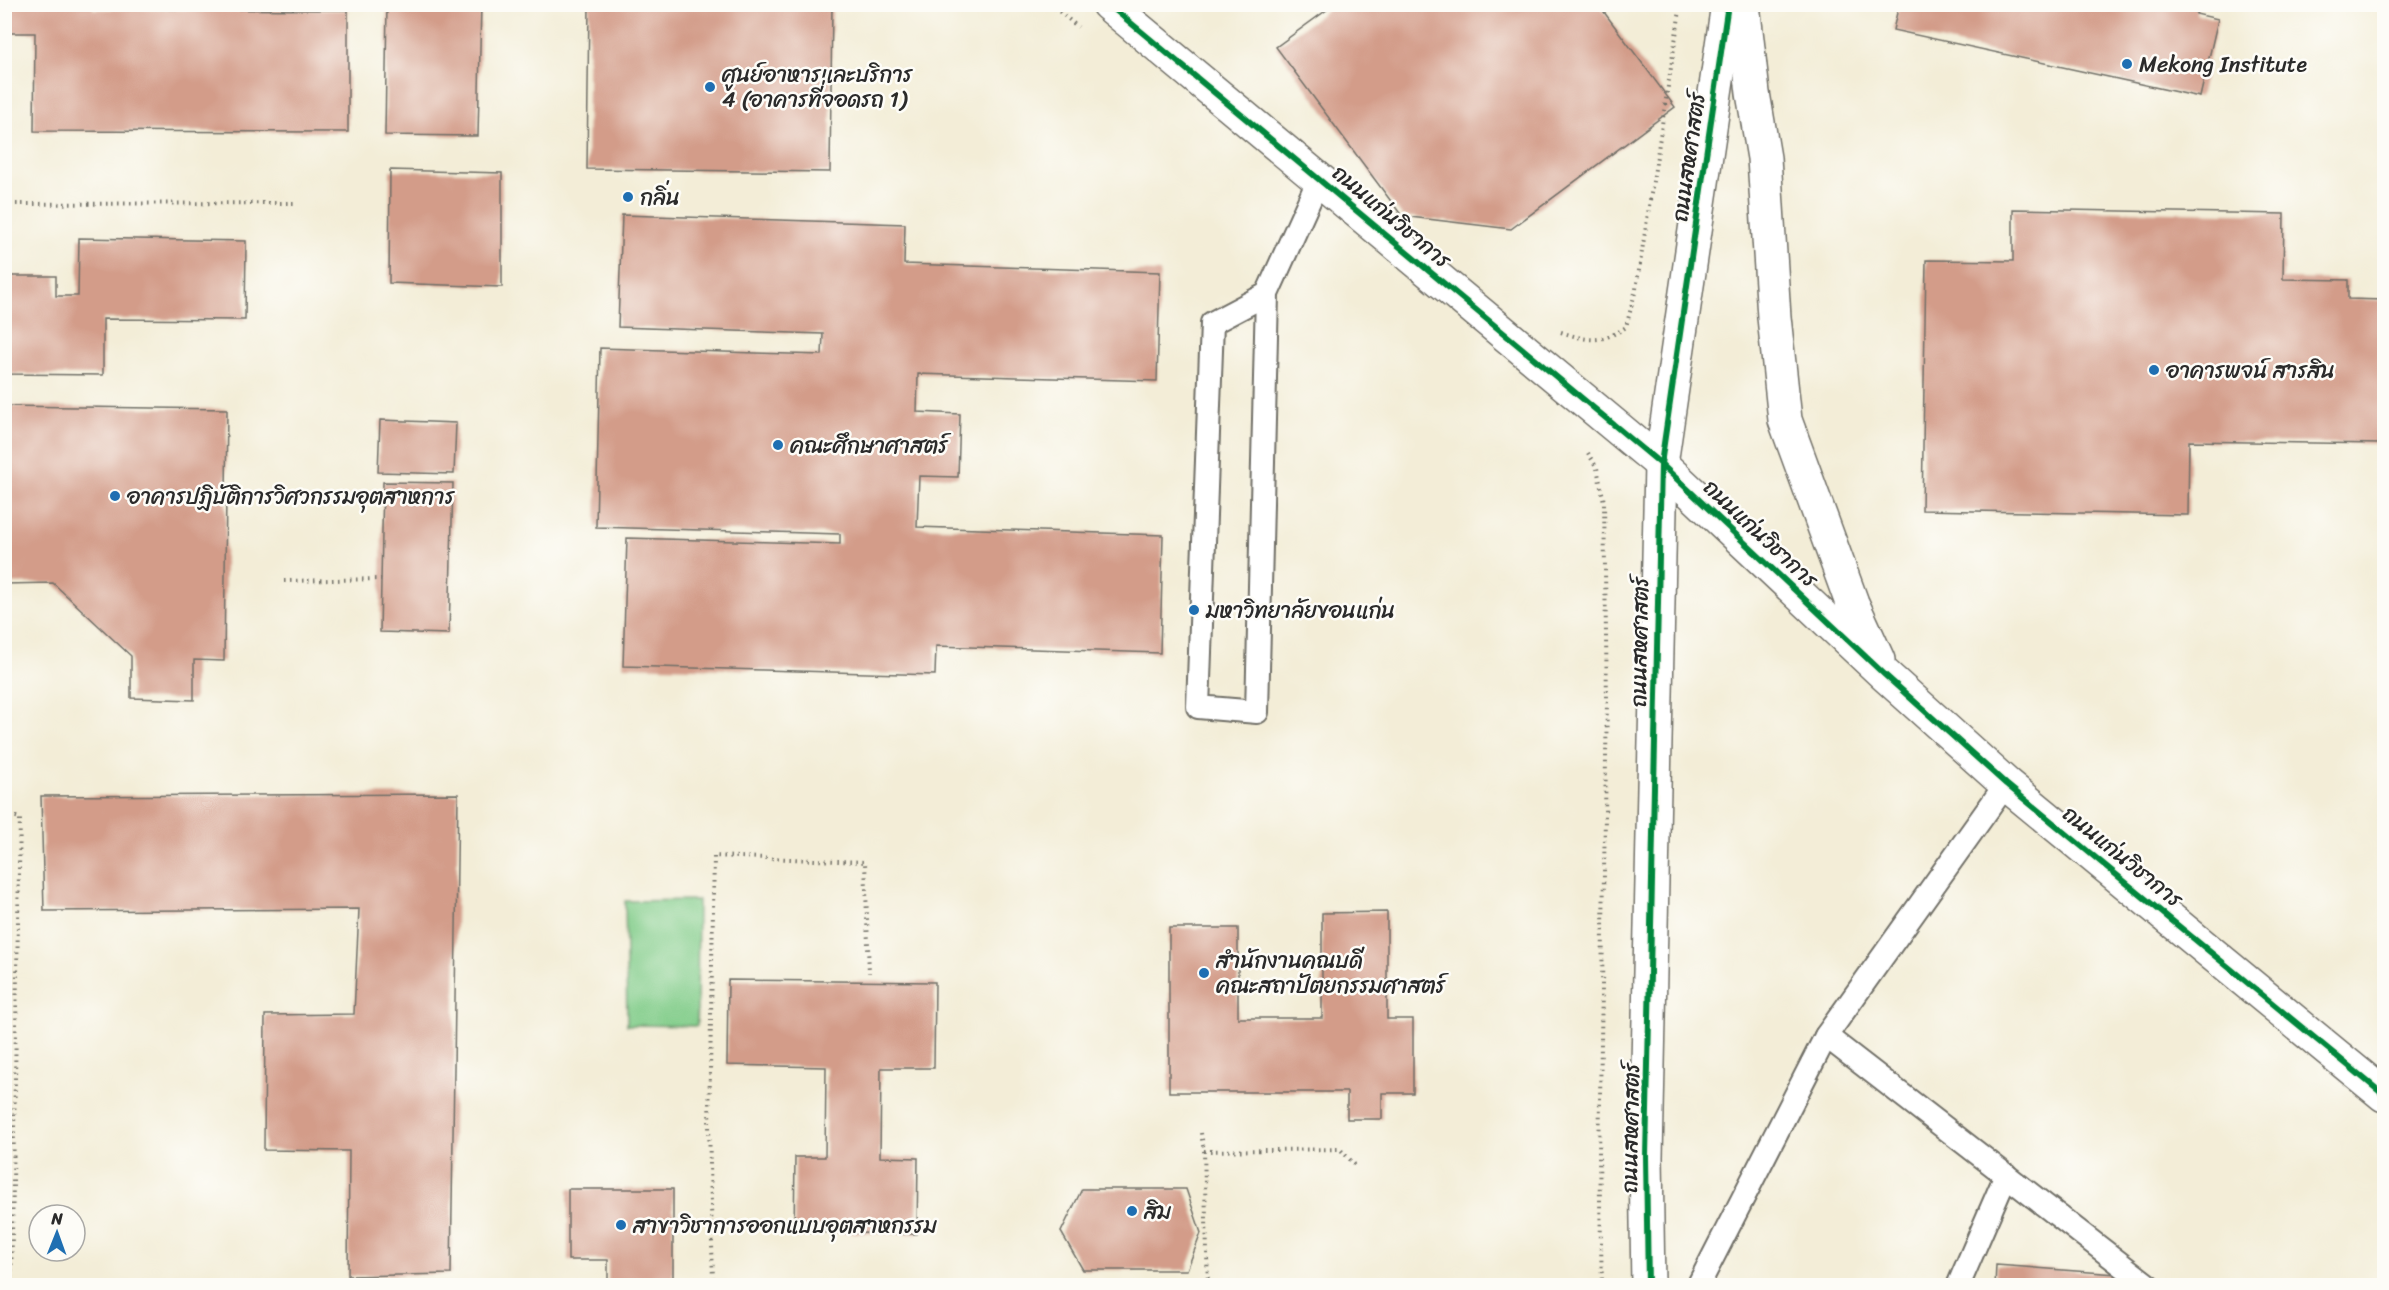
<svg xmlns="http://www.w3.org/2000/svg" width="2389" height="1290" font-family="Sriracha,'Playpen Sans Thai',sans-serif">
	<rect width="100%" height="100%" fill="#fdfcf7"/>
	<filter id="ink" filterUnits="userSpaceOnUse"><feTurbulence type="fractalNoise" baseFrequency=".0167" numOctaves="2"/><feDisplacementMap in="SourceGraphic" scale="12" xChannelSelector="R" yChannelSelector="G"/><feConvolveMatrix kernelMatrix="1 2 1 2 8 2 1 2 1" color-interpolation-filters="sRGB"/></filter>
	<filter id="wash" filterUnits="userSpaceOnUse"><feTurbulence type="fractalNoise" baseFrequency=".008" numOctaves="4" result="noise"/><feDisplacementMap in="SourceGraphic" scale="24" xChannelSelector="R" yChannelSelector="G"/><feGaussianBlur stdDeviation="1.35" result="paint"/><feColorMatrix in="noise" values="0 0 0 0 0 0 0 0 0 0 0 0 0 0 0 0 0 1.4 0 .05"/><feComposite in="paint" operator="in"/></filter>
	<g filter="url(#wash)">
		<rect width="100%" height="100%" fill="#f3edd7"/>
		<!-- green -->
		<polygon fill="#83cd8b" stroke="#577c5b" stroke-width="1.5" points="698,900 697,1026 627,1025 625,901"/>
		<g id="blocks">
			<!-- building -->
			<g fill="#d39c89">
				<polygon points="4,4 93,4 93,9 348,10 348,132 34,131 35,33 4,33"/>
				<polygon points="387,4 481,4 478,136 385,135"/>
				<polygon points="589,4 832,4 830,172 587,169"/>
				<polygon points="1335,4 1598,4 1675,107 1511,229 1402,216 1276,47"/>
				<polygon points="1899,4 2198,4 2196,14 2218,19 2200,97 1893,30"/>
				<polygon points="390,170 502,173 502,287 389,283"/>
				<polygon points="2013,209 2284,214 2283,279 2348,280 2348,299 2384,300 2384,444 2189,441 2188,515 1922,510 1926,260 2013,261"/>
				<polygon points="622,215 905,224 904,264 1160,272 1157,381 918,374 917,412 960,414 958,477 919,476 917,527 1163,535 1160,653 936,646 935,675 623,666 627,538 840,544 840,534 596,527 600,348 822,355 823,334 618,327"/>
				<polygon points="79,238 246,241 245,320 103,319 103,375 4,374 4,276 56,276 56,296 78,296"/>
				<polygon points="4,406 227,409 224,661 194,660 194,700 131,698 131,656 53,583 4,584"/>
				<polygon points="380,420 456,423 454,474 378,472"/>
				<polygon points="383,482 453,483 449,634 380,632"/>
				<polygon points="458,794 451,1274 348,1276 349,1151 264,1150 265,1015 354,1014 359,909 44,911 41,796"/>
				<polygon points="1387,912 1387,1019 1413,1019 1413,1093 1382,1093 1382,1119 1347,1119 1347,1092 1169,1092 1169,928 1238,928 1238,1018 1322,1018 1322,913"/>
				<polygon points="728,980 935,982 934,1068 881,1068 880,1157 918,1158 917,1234 794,1232 795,1157 825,1157 826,1067 727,1065"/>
				<polygon points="568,1189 673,1189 673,1286 608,1286 608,1260 568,1260"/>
				<polygon points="1082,1189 1186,1189 1201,1233 1187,1270 1083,1270 1061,1232"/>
				<polygon points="1996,1265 2130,1275 2129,1286 1995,1286"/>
			</g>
		</g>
	</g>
	<g filter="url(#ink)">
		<use href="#blocks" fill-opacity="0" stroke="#716f67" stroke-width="1.5"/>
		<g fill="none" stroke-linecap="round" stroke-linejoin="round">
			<defs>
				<g id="service">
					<polyline points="1267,294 1212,323 1198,707 1257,712 1267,294 1319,179"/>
					<polyline points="1826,1036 2149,1286"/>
					<polyline points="1698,1286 1826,1036 2006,784"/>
					<polyline points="1958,1286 2006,1175"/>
				</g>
				<g id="minor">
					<polyline points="1108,4 1661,464 1885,675 2006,784 2384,1095"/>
					<polyline points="1743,4 1753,93 1764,158 1774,317 1785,420 1852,603 1878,660"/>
					<polyline points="1648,1286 1646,1157 1661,464 1728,4"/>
				</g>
			</defs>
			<!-- service casing -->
			<use href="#service" stroke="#716f67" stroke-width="26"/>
			<!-- minor casing -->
			<use href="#minor" stroke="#716f67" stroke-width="36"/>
			<!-- path -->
			<g stroke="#716f67" stroke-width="4" stroke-dasharray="1.5 4.5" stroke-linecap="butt">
				<polyline points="1050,4 1078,27"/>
				<polyline points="4,204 297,203"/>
				<path d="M1561,332c27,9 40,12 65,-5l10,-38 45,-285"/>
				<polyline points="1588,453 1597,468 1604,502 1607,701 1599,1157 1602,1286"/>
				<polyline points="284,581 381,579"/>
				<polyline points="4,814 20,818 11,1286"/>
				<polyline points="1201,1133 1204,1151 1208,1286"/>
				<polyline points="1204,1151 1340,1149 1355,1165"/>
				<polyline points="733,1286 713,1282 709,1125 714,856 865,862 869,973"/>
			</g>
			<!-- service -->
			<use href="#service" stroke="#fff" stroke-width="22"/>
			<!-- minor -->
			<use href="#minor" stroke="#fff" stroke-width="33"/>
			<defs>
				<g id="cycleway">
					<polyline points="1108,4 1661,464 1885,675 2006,784 2384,1095"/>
					<polyline points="1648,1286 1646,1157 1661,464 1728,4"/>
				</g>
			</defs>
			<!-- cycleway casing -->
			<use href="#cycleway" stroke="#fdfcf7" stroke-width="10"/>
			<!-- cycleway -->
			<use href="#cycleway" stroke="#00873e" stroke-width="6"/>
		</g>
	</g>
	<!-- markers -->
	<g fill="#1f6fb2" stroke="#fdfcf7" stroke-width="2">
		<circle cx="2127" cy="64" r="6"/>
		<circle cx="710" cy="87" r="6"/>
		<circle cx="628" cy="197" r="6"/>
		<circle cx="2154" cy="370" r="6"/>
		<circle cx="778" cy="445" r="6"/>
		<circle cx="115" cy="496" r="6"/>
		<circle cx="1194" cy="610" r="6"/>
		<circle cx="1204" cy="973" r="6"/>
		<circle cx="1132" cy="1211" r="6"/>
		<circle cx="621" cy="1225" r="6"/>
	</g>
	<g text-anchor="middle" stroke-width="5" stroke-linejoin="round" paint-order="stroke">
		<!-- poi labels -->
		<g font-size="22" fill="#2b2b2b" stroke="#fdfcf7" text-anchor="start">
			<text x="2139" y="72">Mekong Institute</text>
			<text x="722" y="82">ศูนย์อาหารและบริการ<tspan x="722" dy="25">4 (อาคารที่จอดรถ 1)</tspan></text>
			<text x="640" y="205">กลิ่น</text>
			<text x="2166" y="378">อาคารพจน์ สารสิน</text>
			<text x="790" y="453">คณะศึกษาศาสตร์</text>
			<text x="127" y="504">อาคารปฏิบัติการวิศวกรรมอุตสาหการ</text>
			<text x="1206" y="618">มหาวิทยาลัยขอนแก่น</text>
			<text x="1216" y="968">สำนักงานคณบดี<tspan x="1216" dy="25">คณะสถาปัตยกรรมศาสตร์</tspan></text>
			<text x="1144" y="1219">สิม</text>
			<text x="633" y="1233">สาขาวิชาการออกแบบอุตสาหกรรม</text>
		</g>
		<!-- street labels -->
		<g font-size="22" fill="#2b2b2b" stroke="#fdfcf7">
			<text transform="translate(1688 157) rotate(-82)" y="8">ถนนสหศาสตร์</text>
			<text transform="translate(1392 216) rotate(40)" y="8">ถนนแก่นวิชาการ</text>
			<text transform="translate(1761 533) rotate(43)" y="8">ถนนแก่นวิชาการ</text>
			<text transform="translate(1639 642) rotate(-89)" y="8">ถนนสหศาสตร์</text>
			<text transform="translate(2123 856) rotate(39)" y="8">ถนนแก่นวิชาการ</text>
			<text transform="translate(1630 1128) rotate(-89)" y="8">ถนนสหศาสตร์</text>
		</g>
	</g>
	<!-- margin -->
	<rect width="2389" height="1290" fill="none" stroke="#fdfcf7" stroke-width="24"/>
	<!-- north arrow -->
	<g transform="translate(57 1233) rotate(1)"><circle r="28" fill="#fdfcf7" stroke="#a9a8a5" stroke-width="1.5"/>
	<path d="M0-4.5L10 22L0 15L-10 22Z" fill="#1f6fb2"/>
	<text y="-9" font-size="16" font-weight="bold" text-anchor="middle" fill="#2b2b2b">N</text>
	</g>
</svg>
